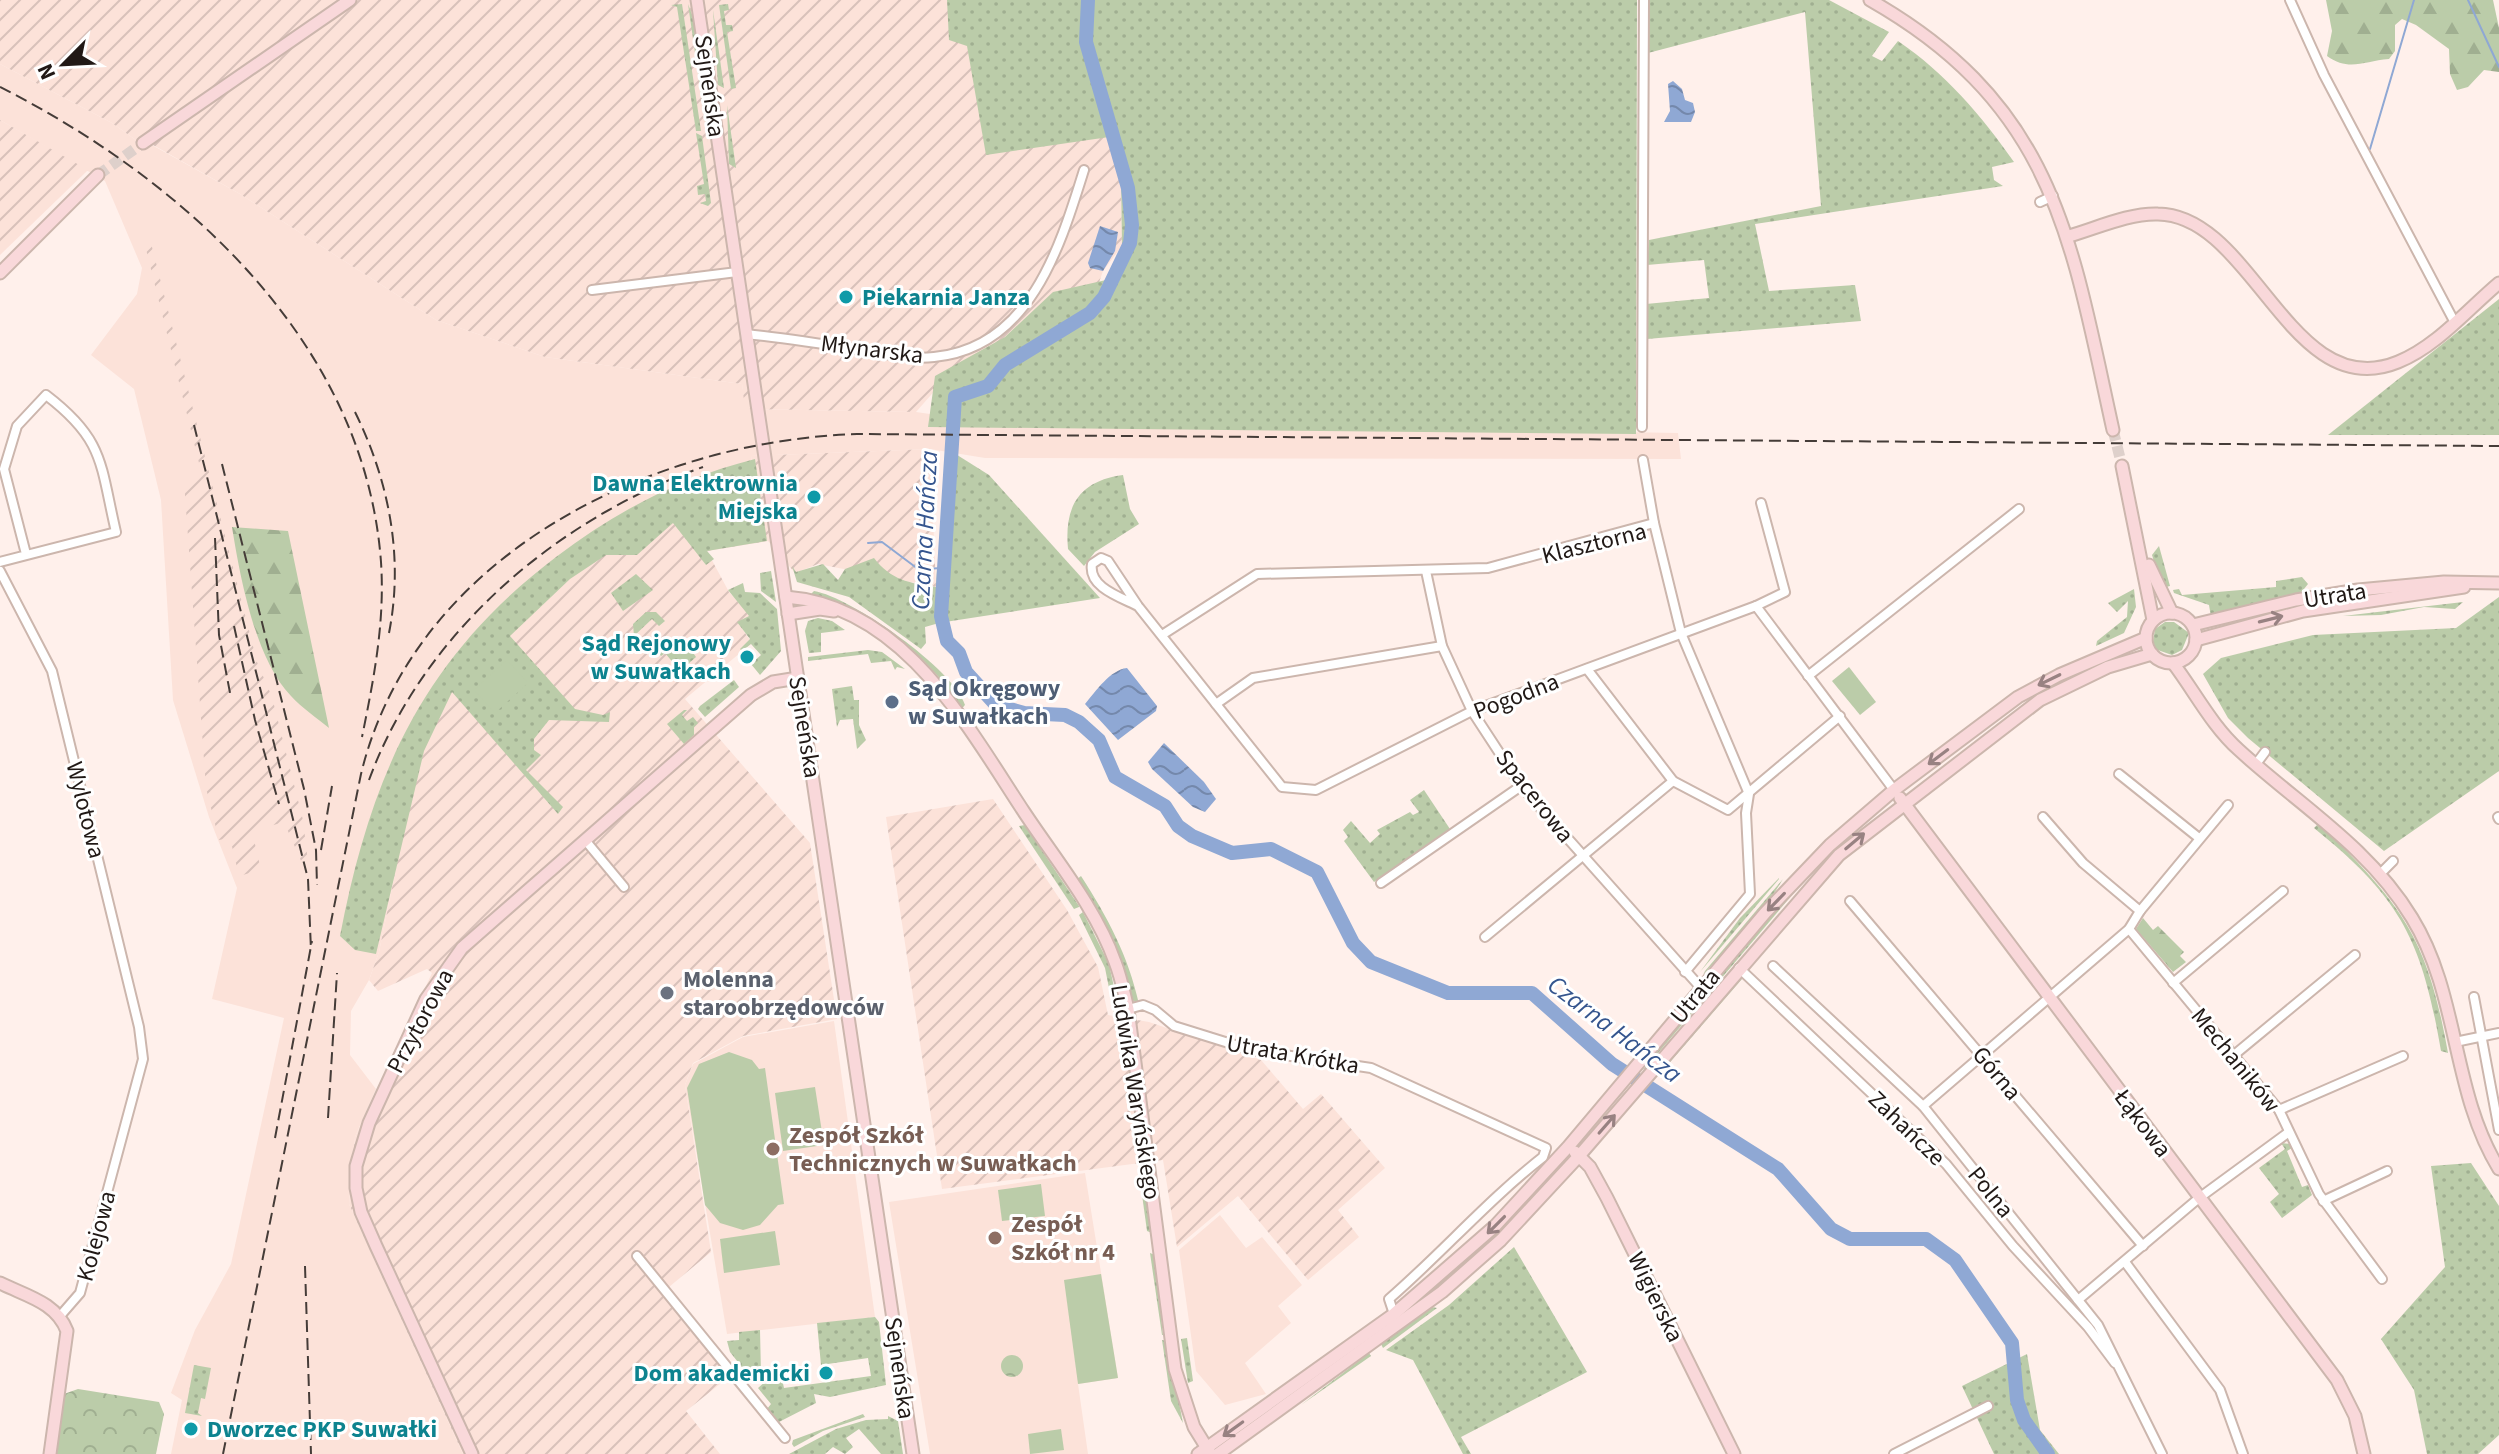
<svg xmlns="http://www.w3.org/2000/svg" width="2499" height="1454" font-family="'Source Sans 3',sans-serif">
	<defs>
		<pattern id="industrial-furrows" width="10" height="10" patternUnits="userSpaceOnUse" patternTransform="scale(2)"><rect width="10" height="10" fill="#fce2d9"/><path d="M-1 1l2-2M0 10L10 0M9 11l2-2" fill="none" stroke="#d8c1ba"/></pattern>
		<pattern id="grass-dots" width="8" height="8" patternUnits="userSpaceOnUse" patternTransform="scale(2)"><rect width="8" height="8" fill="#bbcca9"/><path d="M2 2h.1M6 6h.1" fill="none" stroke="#a0af91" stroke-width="1.8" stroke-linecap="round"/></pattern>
		<pattern id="forest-firs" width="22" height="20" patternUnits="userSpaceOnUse" patternTransform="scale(2)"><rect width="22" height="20" fill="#bbcca9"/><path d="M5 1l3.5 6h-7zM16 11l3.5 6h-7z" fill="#a0af91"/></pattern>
		<pattern id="park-crowns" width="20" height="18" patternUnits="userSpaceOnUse" patternTransform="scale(2)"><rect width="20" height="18" fill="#bbcca9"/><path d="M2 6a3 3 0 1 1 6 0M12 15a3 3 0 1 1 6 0" fill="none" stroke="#a0af91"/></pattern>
		<pattern id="water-waves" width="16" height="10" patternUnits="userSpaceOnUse" patternTransform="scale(2)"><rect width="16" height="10" fill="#8fa8d4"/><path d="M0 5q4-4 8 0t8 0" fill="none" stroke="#7488ab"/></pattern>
	</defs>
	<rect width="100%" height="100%" fill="#fff0eb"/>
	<!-- built -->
	<g fill="#fce2d9">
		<polygon points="0,64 112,123 147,148 152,145 240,194 436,320 545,357 742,384 746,409 916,412 979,421 1678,433 1681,459 985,458 930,449 751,456 761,532 681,521 420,750 379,952 369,980 351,1011 350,1055 376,1089 355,1137 349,1204 463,1454 171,1454 182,1400 171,1393 195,1330 231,1264 284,1018 212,999 237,888 209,817 173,700 161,500 134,389 91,355 137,294 142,268 105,181 0,120"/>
		<polygon points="834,1021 875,1317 727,1334 685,1085 693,1064 743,1037"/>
		<polygon points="1085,1173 1118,1378 1078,1384 1088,1454 930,1454 889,1202"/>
		<polygon points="1220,1215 1246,1248 1262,1237 1302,1285 1278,1306 1291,1323 1245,1363 1266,1394 1225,1405 1196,1371 1179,1250"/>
	</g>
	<!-- industrial -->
	<g fill="url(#industrial-furrows)">
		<polygon points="0,0 1074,0 1121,181 1122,246 1103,271 1097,288 938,387 916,412 745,409 742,384 545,357 436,320 240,194 153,145 147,148 112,123 0,64"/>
		<polygon points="0,120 88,170 0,255"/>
		<polygon points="151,243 257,662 272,697 303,820 308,862 302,863 284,822 252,831 261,870 239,876 230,838 219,840 206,788 184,481 202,475 145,245"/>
		<polygon points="930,449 936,587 818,564 795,573 768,541 707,551 729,592 750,615 739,624 752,643 685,699 810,843 837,1019 743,1036 693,1063 685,1085 711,1252 663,1292 730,1376 686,1411 720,1454 463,1454 349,1204 355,1137 432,973 427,969 378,991 369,980 379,952 420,750 452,691 583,559 682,521 760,532 751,456"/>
		<polygon points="993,799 1067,910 1098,967 1108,1015 1149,1022 1261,1060 1303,1109 1321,1094 1385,1168 1338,1210 1359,1237 1308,1280 1238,1196 1177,1247 1163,1160 942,1189 886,817"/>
	</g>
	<!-- grass -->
	<g fill="url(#grass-dots)">
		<polygon points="947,0 1637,0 1636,434 928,427 935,376 1005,337 1053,292 1106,280 1122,246 1121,181 1109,137 986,155 967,46 949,40"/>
		<path d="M1649,0h180l60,32 -17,24 10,5 16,-20c47,32 84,75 116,121l-22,5 2,13 9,6 -248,38 14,67 86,-6 6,36 -214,18 -1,-35 63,-6 -5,-38 -57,5 2,-25 172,-34 -16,-194 -157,41z"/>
		<polygon points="682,4 701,131 696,131 677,7 671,5"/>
		<polygon points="688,4 693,17 708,143"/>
		<polygon points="728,4 729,10 724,11 726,25 732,25 733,31 727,32 736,88 731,89 719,5"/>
		<polygon points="713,10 724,88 718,85"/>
		<polygon points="727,105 736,168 729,164"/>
		<polygon points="696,133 702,136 711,203 708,206 700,203 706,201 705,194 698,195 697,186 704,184"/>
		<polygon points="2499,299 2499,435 2328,435"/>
		<polygon points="954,453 989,475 1100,598 945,622"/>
		<path d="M755,459l12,82 -60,10 7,8 -8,6 -33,-42 -36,32h-31l-36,24 -60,57 65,73 28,6 7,-3 -1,10 -60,-2 -15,19v11l7,5 -15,15 37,37 -5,7 -106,-122 -28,59 -48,203 -21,-4 -15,-14c31,-161 83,-278 216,-379 62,-47 124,-79 199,-98z"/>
		<path d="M1123,475l7,34 9,15 -44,28 -11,14 -16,-17c-4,-43 11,-68 55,-74z"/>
		<polygon points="2159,546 2170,586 2162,588 2152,555"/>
		<path d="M874,558c17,22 35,25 62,29l1,-18h3c3,19 -6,36 -1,54l-14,4 1,16 -5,6 -72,-52 -52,-15 -5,-16 4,6 27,-8 15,16 7,-11z"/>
		<polygon points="771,571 776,602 761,591 760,573"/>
		<polygon points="636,574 653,590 623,611 611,593"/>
		<polygon points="2302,577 2308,584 2300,594 2211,617 2209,605 2174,593 2173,590 2179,589 2182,595 2276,587 2276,581"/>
		<polygon points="743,583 745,592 760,593 777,609 781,651 760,675 751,664 761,655 751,644 742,651 740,649 750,639 737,622 749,616 728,590"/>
		<polygon points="2134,589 2136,607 2124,633 2096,646 2097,641 2127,617 2128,601 2117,612 2108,603"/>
		<path d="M814,591c37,6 141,79 151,114l-3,3c-32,-51 -93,-100 -151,-114z"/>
		<polygon points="2499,597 2499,771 2384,851 2248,738 2228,718 2203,674 2221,658 2313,635 2456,628"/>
		<polygon points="2463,602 2455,609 2424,607 2381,615 2343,616"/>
		<polygon points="646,612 656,612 665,621 659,626 652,619 634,636 633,624"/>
		<polygon points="818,618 832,621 845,630 821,633 821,652 809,653 805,631 808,621"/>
		<polygon points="2165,622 2174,622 2189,633 2182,650 2172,655 2152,648 2155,629"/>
		<polygon points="670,638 682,652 689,647 696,657 680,671 665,653 661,656 657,651"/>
		<polygon points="868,650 882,652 905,669 897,667 895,670 891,661 871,663 868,654 808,661 808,657"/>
		<polygon points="734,680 739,687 705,717 698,709 700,706"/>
		<polygon points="852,686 854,700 859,700 859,725 866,740 857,749 853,719 840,720 837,727 832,689"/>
		<polygon points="684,710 687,710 682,715 687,721 693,717 698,723 694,727 694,735 684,744 667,724"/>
		<polygon points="1424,790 1450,829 1374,882 1344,841 1348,837 1343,830 1351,821 1370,843 1380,834 1377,830 1410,812 1413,815 1419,812 1410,800"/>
		<path d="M2319,823c83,83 108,112 129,230l-7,-2c-19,-110 -39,-152 -127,-223z"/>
		<polygon points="1025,825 1079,906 1079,907 1074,909 1019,826"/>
		<polygon points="1814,869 1642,1072 1660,1045 1789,893"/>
		<path d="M1081,876c27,42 47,79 58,128l-7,-4 -17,-56 -39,-64z"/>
		<polygon points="1779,878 1779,879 1700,972 1740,918"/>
		<polygon points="1783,879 1770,900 1703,975 1705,971"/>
		<polygon points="1083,912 1109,964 1122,1024 1116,1023 1105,968 1079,915"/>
		<polygon points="1742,979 1665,1068 1658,1073 1737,980"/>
		<polygon points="2281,1143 2291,1144 2292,1148 2287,1151 2302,1187 2308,1185 2312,1195 2282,1218 2270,1202 2279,1194 2259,1168 2285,1149"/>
		<polygon points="2471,1163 2499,1206 2499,1435 2478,1454 2427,1454 2414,1390 2381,1339 2445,1267 2431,1166"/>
		<polygon points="1139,1173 1145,1187 1152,1233 1147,1231"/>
		<polygon points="1550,1176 1487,1246 1449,1281 1396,1319 1486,1242"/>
		<polygon points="1514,1247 1587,1372 1461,1437 1471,1454 1463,1454 1413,1360 1386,1350 1449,1305"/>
		<polygon points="1150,1253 1155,1255 1163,1335 1162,1335"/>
		<polygon points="1432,1307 1437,1308 1383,1348 1381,1344"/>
		<polygon points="875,1317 879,1322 886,1385 830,1397 814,1394 816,1403 777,1423 767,1409 771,1404 758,1388 765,1382 782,1379 784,1388 871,1376 868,1358 821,1365 817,1323"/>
		<polygon points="760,1330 761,1374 752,1380 730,1352 727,1341 739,1340 739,1332"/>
		<polygon points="1187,1338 1193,1381 1188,1383 1181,1339"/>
		<polygon points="1162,1340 1167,1341 1183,1423 1171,1401"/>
		<polygon points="1369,1353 1371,1356 1301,1405"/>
		<polygon points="2027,1354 2040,1430 2059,1454 1994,1454 1962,1386"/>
		<polygon points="194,1365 211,1368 205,1399 201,1398 198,1413 202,1416 185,1413"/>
		<polygon points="863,1414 865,1417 823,1431 794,1447 792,1444 793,1440"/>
		<polygon points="888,1416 898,1421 903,1454 881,1454 859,1429 846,1438 853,1447 845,1454 833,1447 825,1454 789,1454 836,1429 866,1420 888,1419"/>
	</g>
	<!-- forest -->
	<g fill="url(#forest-firs)">
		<path d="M2326,0h167l6,28v44l-15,-2 -16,17 -11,3 -7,-16 -1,-25 -33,-24 -14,-6 -7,6v26l-6,8c-25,2 -40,13 -62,-3l5,-25z"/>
		<path d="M232,527l56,4 41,197c-12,-10 -27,-20 -38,-32 -36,-37 -51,-120 -59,-169z"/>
		<polygon points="2143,918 2153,930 2158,926 2184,952 2180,956 2186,962 2173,972 2136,929"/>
	</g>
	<!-- park -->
	<g fill="url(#park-crowns)">
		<circle cx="1012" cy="1366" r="11"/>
		<polygon points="78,1389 159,1402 164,1414 156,1454 55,1454 64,1394"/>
	</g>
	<!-- garden -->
	<g fill="#bbcca9">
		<polygon points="507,660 528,683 495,713 474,690"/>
		<polygon points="1849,667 1876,702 1860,715 1832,681"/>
		<polygon points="729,1052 752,1060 759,1069 765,1068 784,1204 778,1205 760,1225 743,1230 720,1223 705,1205 687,1088 699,1064"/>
		<polygon points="815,1087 824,1145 783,1151 775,1093"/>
		<polygon points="1041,1184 1045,1216 1002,1221 998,1190"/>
		<polygon points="775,1231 780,1265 724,1273 720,1239"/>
		<polygon points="1101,1274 1118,1378 1078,1384 1064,1280"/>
		<polygon points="1061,1429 1064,1450 1030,1454 1028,1434"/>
	</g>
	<!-- water -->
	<g fill="url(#water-waves)">
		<polygon points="1673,81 1682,89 1685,100 1693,103 1695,112 1691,122 1664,122 1670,111 1668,84"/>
		<polygon points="1100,226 1118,232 1115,251 1103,271 1090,268 1088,263"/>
		<path d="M1127,668l30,38 -1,5 -38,29 -33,-36c11,-13 25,-34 42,-36z"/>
		<polygon points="1164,743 1204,782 1216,799 1205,812 1193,807 1152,769 1148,762"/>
	</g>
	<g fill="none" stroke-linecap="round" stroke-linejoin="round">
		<!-- stream -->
		<g stroke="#8fa8d4" stroke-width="2">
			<polyline points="2468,0 2499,67"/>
			<polyline points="2370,149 2414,0"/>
			<polyline points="868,543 882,542 918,569 946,568"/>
		</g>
		<!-- river -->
		<polyline stroke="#8fa8d4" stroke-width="14" points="1088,0 1086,42 1128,188 1132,225 1130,243 1104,297 1090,313 1005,365 988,386 955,397 941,616 947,641 959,653 966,672 996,705 1024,713 1065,715 1079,722 1099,740 1115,777 1165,806 1178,826 1192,836 1232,853 1271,849 1317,872 1353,943 1371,962 1448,993 1532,993 1612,1064 1778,1169 1831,1229 1850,1239 1926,1239 1955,1260 2012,1343 2017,1400 2024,1420 2048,1454"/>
		<!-- secondary-tunnel -->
		<g stroke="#ded0cb" stroke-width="11" stroke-dasharray="11 5.5" stroke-linecap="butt">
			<polyline points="98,175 143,143"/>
			<polyline points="2113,430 2122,466"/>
		</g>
		<defs>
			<g id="street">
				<polyline points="2290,0 2324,75 2454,321"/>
				<polyline points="2040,202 2053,196"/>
				<polyline points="592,290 737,272"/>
				<path d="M746,334c39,4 77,10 115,16 23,3 49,10 73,7 96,-9 126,-110 150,-187"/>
				<polyline points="1642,427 1644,0"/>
				<polyline points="1643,460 1654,523 1681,633 1749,794 1746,813 1750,894 1685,972"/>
				<path d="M0,562l116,-30c-16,-68 -11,-92 -70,-137l-29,31 -13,43 22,85"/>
				<polyline points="0,571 52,671 139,1027 143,1059 80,1293 60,1316"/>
				<polyline points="1426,571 1442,646 1472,711 1521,786 1702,989"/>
				<path d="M1138,606c-18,-9 -50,-19 -46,-42l9,-6 7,3 30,45 144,181 34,3 156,-79 284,-105 138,184"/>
				<polyline points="1756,606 1785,592 1761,503"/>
				<polyline points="1162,635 1257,574 1488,568 1654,523"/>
				<polyline points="1587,669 1673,781 1728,810 1840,716"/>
				<polyline points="1808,676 2019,509"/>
				<polyline points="1216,704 1253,678 1442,646"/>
				<polyline points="2256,764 2265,752"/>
				<polyline points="2119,774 2199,838"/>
				<polyline points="2043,817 2083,863 2140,911"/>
				<polyline points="2498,817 2499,819"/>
				<polyline points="585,840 624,887"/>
				<polyline points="2380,874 2393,861"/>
				<polyline points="1381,883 1521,786"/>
				<polyline points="1850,901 2143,1246"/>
				<polyline points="2129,929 2279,1110 2319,1194 2382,1279"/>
				<polyline points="1485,937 1673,781"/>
				<polyline points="1773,966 1923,1106 2098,1325 2162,1454"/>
				<polyline points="1739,968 1946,1164 2013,1246 2088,1327 2115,1363"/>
				<polyline points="2173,983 2283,891"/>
				<polyline points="2474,997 2499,1130"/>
				<path d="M1128,1009l15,-4 12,5 19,16 77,24 120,18 175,80 -3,9c-55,43 -101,96 -154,142l5,15"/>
				<polyline points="2455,1042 2499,1033"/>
				<polyline points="2234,1055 2355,955"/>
				<polyline points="1923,1106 2129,929 2140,911 2228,805"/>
				<polyline points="2279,1110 2403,1056"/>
				<polyline points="2323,1201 2387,1171"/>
				<polyline points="637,1256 785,1438"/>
				<polyline points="2125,1262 2220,1390 2243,1454"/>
				<polyline points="2078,1300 2199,1198 2289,1132"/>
				<polyline points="1894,1454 1988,1406"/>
			</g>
			<g id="secondary">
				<polyline points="697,0 913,1454"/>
				<path d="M1870,0c186,106 201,240 243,430"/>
				<polyline points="143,143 350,0"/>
				<path d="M2069,236c28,-8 60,-23 89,-22 95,1 133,192 240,148 38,-15 70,-53 101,-79"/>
				<polyline points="0,273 98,175"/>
				<polyline points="2122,466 2153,620"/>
				<polyline points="2149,565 2172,613"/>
				<path d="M786,597c117,9 180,127 238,215 31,47 72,96 91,150 6,15 9,31 13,47l47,360 19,58 16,26"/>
				<circle cx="2171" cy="638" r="25"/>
				<polyline points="788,614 820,609 834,611"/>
				<polyline points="2193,625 2296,600 2358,590 2444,582 2499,583"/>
				<polyline points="2196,640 2303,611 2464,587"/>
				<path d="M2173,663c22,29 39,63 66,87 60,55 130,97 173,168 48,78 39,173 87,251"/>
				<polyline points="1900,798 2337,1380 2355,1416 2364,1454"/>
				<polyline points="1575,1152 1590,1167 1607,1198 1734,1454"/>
				<path d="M0,1283c26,13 56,19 67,48l-17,123"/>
				<polyline points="472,1454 376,1246 361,1212 356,1188 356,1166 369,1123 426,999 462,948 751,695 773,682 798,678"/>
				<polyline points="1198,1454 1394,1314 1495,1226 1568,1147 1765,913 1830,845 1894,790 2018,697 2059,675 2146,638"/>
				<polyline points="1218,1454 1442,1292 1501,1240 1579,1156 1839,855 2040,700 2108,667 2152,654"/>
			</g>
		</defs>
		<!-- street casing -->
		<use href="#street" stroke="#ccb6ad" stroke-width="12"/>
		<!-- secondary casing -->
		<use href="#secondary" stroke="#ccb6ad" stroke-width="15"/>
		<!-- street -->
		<use href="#street" stroke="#fff" stroke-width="8"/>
		<!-- secondary -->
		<use href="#secondary" stroke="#f9d8da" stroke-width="11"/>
		<!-- rail -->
		<g stroke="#453c38" stroke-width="2" stroke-dasharray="12 6" stroke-linecap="butt">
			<path d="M0,87c184,93 365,256 381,475 4,60 -7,116 -19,175"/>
			<path d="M355,412c34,69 49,145 34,221"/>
			<polyline points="194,425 308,879 311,950"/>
			<polyline points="222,464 304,789 316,850 317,885"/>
			<polyline points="215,538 219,635 231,698"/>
			<polyline points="234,626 255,720 279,804"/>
			<path d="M369,780c54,-147 187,-261 334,-313"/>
			<polyline points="321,850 332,786"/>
			<polyline points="328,1118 337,973"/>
			<polyline points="275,1138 312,941"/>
			<polyline points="305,1266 311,1454"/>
			<path d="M223,1454l138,-680c53,-218 288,-333 496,-340l1642,12"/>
		</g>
	</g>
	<!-- one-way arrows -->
	<defs><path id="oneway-shaft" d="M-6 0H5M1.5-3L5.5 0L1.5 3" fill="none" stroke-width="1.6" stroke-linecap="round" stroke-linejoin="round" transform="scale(2)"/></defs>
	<g stroke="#988282">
		<use href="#oneway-shaft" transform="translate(2271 619) rotate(-14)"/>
		<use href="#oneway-shaft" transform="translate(2049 680) rotate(154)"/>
		<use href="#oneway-shaft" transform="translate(1938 757) rotate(143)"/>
		<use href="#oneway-shaft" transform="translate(1855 841) rotate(-40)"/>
		<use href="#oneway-shaft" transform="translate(1776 902) rotate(134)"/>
		<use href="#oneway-shaft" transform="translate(1607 1124) rotate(-49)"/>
		<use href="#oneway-shaft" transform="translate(1496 1225) rotate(135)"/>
		<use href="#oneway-shaft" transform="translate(1233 1429) rotate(144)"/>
	</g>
	<!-- markers -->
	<g fill="#0f9aa8" stroke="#fff" stroke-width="3">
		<circle cx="846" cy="297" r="8"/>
		<circle cx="814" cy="497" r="8"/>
		<circle cx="747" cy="657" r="8"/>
		<circle cx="826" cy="1373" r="8"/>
		<circle cx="191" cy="1429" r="8"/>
	</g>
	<circle fill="#5c6f8a" stroke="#fff" stroke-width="3" cx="892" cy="702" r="8"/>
	<circle fill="#6b7280" stroke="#fff" stroke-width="3" cx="667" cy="993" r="8"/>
	<g fill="#8d6e63" stroke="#fff" stroke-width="3">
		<circle cx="773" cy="1149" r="8"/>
		<circle cx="995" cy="1238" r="8"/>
	</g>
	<g text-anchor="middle" stroke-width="6" stroke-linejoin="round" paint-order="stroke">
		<!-- street labels -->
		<g font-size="24" fill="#211916" stroke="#fff">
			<text transform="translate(710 86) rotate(82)" y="8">Sejneńska</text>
			<text transform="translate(872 349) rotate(7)" y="8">Młynarska</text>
			<text transform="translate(1594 543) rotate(-14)" y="8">Klasztorna</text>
			<text transform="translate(2335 595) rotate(-9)" y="8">Utrata</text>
			<text transform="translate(1516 696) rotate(-21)" y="8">Pogodna</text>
			<text transform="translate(805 727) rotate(81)" y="8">Sejneńska</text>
			<text transform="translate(1535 796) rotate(52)" y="8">Spacerowa</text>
			<text transform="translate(86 810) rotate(76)" y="8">Wylotowa</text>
			<text transform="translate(1695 996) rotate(-50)" y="8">Utrata</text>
			<text transform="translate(420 1021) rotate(-62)" y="8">Przytorowa</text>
			<text transform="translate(1293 1054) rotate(10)" y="8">Utrata Krótka</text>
			<text transform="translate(2236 1060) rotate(51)" y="8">Mechaników</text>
			<text transform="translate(1997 1073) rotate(50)" y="8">Górna</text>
			<text transform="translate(1136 1092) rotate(81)" y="8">Ludwika Waryńskiego</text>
			<text transform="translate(2143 1123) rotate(53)" y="8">Łąkowa</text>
			<text transform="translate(1907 1128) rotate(44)" y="8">Zahańcze</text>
			<text transform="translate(1991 1192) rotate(51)" y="8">Polna</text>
			<text transform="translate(96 1236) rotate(-75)" y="8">Kolejowa</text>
			<text transform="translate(1656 1297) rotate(64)" y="8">Wigierska</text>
			<text transform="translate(900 1368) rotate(82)" y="8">Sejneńska</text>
		</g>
		<!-- culture labels -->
		<g font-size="24" font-weight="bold" fill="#0d838f" stroke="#fff" text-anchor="end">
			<text x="862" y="305" text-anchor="start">Piekarnia Janza</text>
			<text x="798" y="491">Dawna Elektrownia<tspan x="798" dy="28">Miejska</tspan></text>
			<text x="731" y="651">Sąd Rejonowy<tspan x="731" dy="28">w Suwałkach</tspan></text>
			<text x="810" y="1381">Dom akademicki</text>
			<text x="207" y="1437" text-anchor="start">Dworzec PKP Suwałki</text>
		</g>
		<!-- service labels -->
		<g font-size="24" font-weight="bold" fill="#4e5e75" stroke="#fff" text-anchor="start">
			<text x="908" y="696">Sąd Okręgowy<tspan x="908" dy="28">w Suwałkach</tspan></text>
		</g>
		<!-- worship labels -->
		<g font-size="24" font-weight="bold" fill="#5b616d" stroke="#fff" text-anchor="start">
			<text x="683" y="987">Molenna<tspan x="683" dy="28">staroobrzędowców</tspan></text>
		</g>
		<!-- education labels -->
		<g font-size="24" font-weight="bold" fill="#785e54" stroke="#fff" text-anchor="start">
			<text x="789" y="1143">Zespół Szkół<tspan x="789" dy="28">Technicznych w Suwałkach</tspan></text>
			<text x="1011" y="1232">Zespół<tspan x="1011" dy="28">Szkół nr 4</tspan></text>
		</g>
		<!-- water labels -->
		<g font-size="26" font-style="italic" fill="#35558e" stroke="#fff">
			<text transform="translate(924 530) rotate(-87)" y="9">Czarna Hańcza</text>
			<text transform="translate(1615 1029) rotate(37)" y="9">Czarna Hańcza</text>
		</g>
	</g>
	<!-- north arrow -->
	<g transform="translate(64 64) rotate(246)" stroke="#ffffff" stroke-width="6" paint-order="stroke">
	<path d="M0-6L14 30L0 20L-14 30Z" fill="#211916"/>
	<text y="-12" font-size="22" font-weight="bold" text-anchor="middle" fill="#211916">N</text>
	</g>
</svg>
